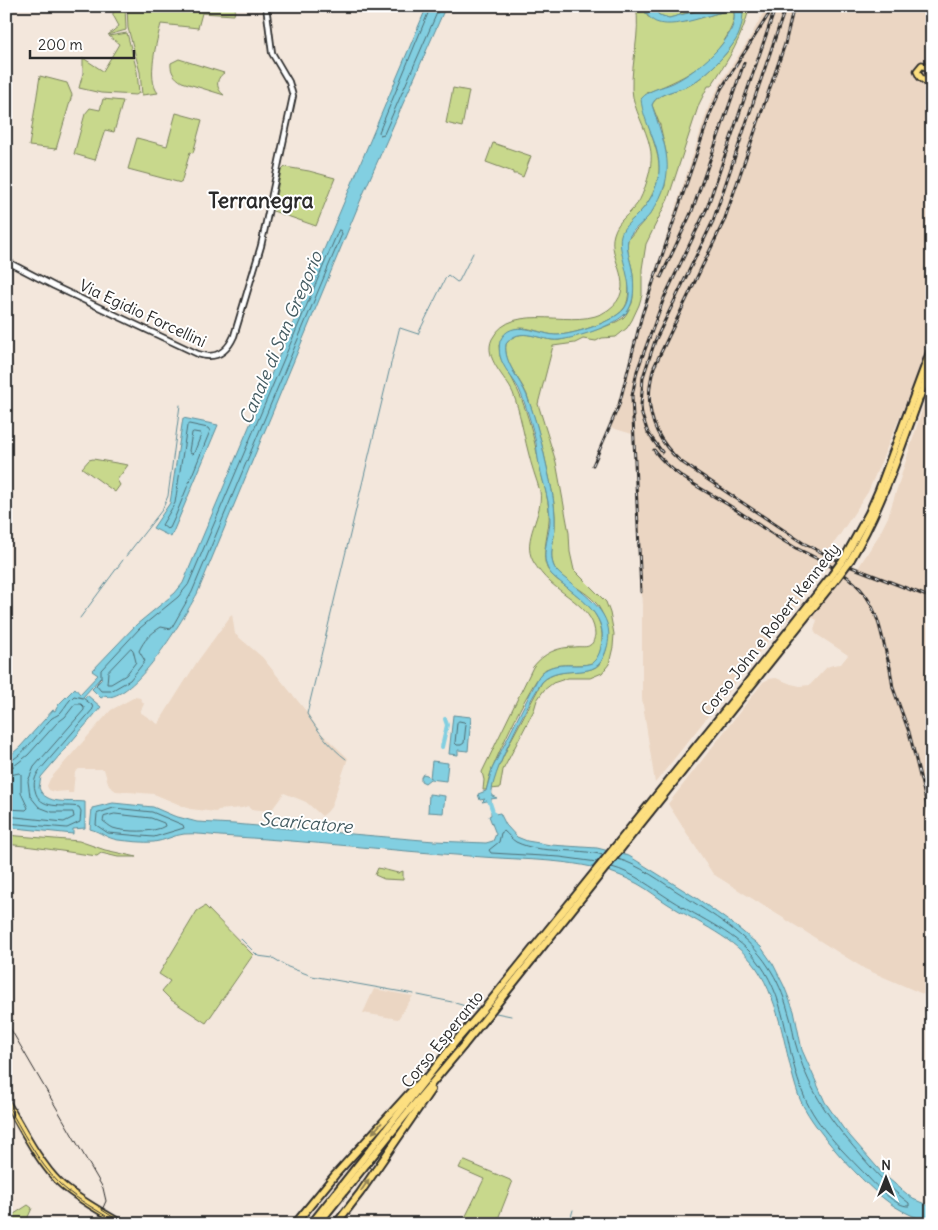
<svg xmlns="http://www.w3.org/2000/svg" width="938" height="1230" font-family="Delius,sans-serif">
	<rect width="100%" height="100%" fill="#f3e7dc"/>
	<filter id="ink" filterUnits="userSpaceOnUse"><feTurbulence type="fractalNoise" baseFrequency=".02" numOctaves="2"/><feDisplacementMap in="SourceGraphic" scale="10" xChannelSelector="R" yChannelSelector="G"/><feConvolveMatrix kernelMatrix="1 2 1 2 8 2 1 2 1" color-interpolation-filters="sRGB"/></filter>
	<g filter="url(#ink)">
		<!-- built -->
		<g fill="#ebd6c3">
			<polygon points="767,6 932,6 932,335 908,398 868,492 827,554 858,568 879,535 888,517 923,407 932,393 932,998 865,969 713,874 668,804 763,682 769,679 776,678 791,684 800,686 810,685 827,667 833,665 841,664 848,655 816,634 814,630 817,620 809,616 840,574 824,565 789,617 770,638 655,783 642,699 642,606 633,436 632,434 609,427 617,406 642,312 709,105 724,77 748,41"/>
			<polygon points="232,614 235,634 262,657 306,711 320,732 348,758 331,807 327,812 322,816 306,802 284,793 271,811 250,809 248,806 242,808 218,810 216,812 190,809 154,794 116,791 109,786 104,769 79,769 75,772 73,793 68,793 68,791 55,792 49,790 47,786 50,779 111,710 135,697 140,698 144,704 140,712 158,724 197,662"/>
			<polygon points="374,989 413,996 398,1019 363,1013"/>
		</g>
		<!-- green -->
		<g fill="#c8d88c" stroke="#7a825c">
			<polygon points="113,6 125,6 126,30 108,35 119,26 113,15"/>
			<path d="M127,6h109l-2,9 -32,-2 -4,15 -37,-4c-4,16 -15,55 -3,69l-16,2 -2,-23 -12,-44z"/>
			<path d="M636,6h6l6,11 36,5 46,-12 4,2c1,6 -1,12 -4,18 -15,34 -51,51 -84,63 1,11 0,24 3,34 6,20 15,39 7,59 -3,9 -10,20 -16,26 -4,5 -13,11 -15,17 -2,6 -3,20 -2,26 0,7 4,12 5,19 1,9 2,25 -3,33 -9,15 -49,26 -65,28 -16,2 -38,-15 -52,-2 -3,3 -6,8 -9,12l1,11 2,5c23,37 29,64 38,106 3,15 8,29 9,45 2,16 -9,42 -2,56 3,6 10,12 16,16 18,14 41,30 39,56 0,8 -3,18 -10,23 -14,5 -29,-2 -46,6 -12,6 -51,90 -56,106 -2,5 -2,10 -4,15h-3l1,-10 -2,-8 51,-105c11,-14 24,-20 42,-20 5,-1 12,1 15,-2 4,-2 4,-7 5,-10 0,-25 -29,-38 -45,-53 -6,-5 -13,-14 -17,-21 -12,-22 11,-46 7,-70 -4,-13 -9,-26 -12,-40 -5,-19 -8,-39 -15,-58 -7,-16 -30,-35 -21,-54 21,-41 85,-6 116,-29 32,-23 -2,-51 6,-76 4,-14 15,-19 23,-30 4,-5 7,-14 9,-20 4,-12 7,-25 4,-37 -4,-20 -17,-37 -18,-58 -1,-27 9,-56 4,-83z"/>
			<polygon points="652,6 698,6 687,10 701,6 715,6 669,18 659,15"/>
			<path d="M741,6h9c-9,34 -20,51 -39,80h-3l-9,18 -31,95 -22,45 -4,25v26l-3,10 -7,15 -5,8 -11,9 -14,1 -6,3 -13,-2 -8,4 -22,3 -15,58 18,58 13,71 1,19 4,18 32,32 4,11 4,21 -1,13 -4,17 -7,9 -12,5h-22l-15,5 -9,7 -7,10 -3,10 -31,60 -3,18 -9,1 5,-16 14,-31 32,-60c19,-18 49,-4 59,-20 6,-10 8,-22 5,-33 -1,-6 -2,-13 -5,-18 -8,-19 -34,-25 -45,-41 -9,-13 -1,-31 -1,-45 1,-23 -6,-48 -11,-71 -4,-20 -11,-40 -17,-59 -7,-17 -24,-32 -21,-51 14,-20 35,-2 53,-4 13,-2 57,-15 65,-23 3,-3 6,-10 8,-14 2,-9 2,-24 0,-34 -2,-10 -6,-19 -4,-30l23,-26 14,-27 1,-34 -6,-27 -8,-20c5,-13 28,-14 40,-21 15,-10 39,-32 45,-48 4,-8 4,-18 6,-27z"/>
			<polygon points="127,33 137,71 139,93 136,95 101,93 79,88 83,73 83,58 103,71 119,44 109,36"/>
			<path d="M179,59l45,14c-9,6 -8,16 0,22l-42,-13c-7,-4 -12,-10 -11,-19z"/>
			<polygon points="40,76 67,83 72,95 56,149 29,146"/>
			<polygon points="453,88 469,91 462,127 446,123"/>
			<polygon points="103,99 123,101 114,132 105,130 95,160 74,154 85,114 90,108 100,110"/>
			<polygon points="176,113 202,120 193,153 190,152 181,183 128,169 137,138 167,146"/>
			<polygon points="493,143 531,156 523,177 517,174 513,174 513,172 486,162"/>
			<polygon points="285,167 309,171 335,178 316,226 273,211 281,171"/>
			<polygon points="93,459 128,465 117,480 120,485 115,492 82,468 89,460"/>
			<path d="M6,835l73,6 26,9 32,7h-19l-17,-4 -4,3c-30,-4 -60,-9 -91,-12z"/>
			<polygon points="378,868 398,873 403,871 403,880 384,879 375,875"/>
			<polygon points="205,906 253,955 206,1023 171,1000 162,991 170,981 159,974 197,911"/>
			<polygon points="465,1161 510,1180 512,1183 496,1224 462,1224 484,1179 459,1168 462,1162"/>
			<polygon points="28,1205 32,1208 28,1217 30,1224 12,1224 8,1218"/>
		</g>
		<!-- water -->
		<g fill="#82cfe1" stroke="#5f8d98">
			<path d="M427,6h19l-82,186 -167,402c-14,25 -59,102 -89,103l-2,-2 -5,3 -9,-9 10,-10 -1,-2 -18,20 2,1 2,-3 14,12 -60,70 -2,11c7,18 31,12 46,14v26l-12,1v5l-67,-7v-68l14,-12 33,-37 2,1 4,-7 16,-16 5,6 18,-19 -6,-4 44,-46 39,-32 8,-10z"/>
			<path d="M642,6h10l7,9 10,3 46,-12h26l2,3c0,9 -1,18 -5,27 -8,16 -33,41 -50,50 -11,5 -32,7 -36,19 13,41 27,68 -1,108 -7,10 -18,15 -23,26 -2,11 2,20 4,30 2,11 3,28 -2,38 -6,17 -54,31 -71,33 -18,2 -39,-16 -53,4 -3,18 14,35 21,52 7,18 13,39 17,58 5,23 12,48 11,72 0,14 -8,31 1,44 4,5 10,9 15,13 26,21 49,39 32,75 -10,23 -43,5 -61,24 -12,17 -54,97 -50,114l5,2 -6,1v5l-4,-3 -5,1 3,-3 -5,1 -2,-6 8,-3 6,-22 47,-93c14,-18 36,-7 53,-13 5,-4 8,-10 9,-17 9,-33 -28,-52 -49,-71 -14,-16 -3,-35 -2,-54 0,-18 -6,-35 -10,-52 -2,-8 -3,-17 -4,-26 -4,-18 -10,-38 -17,-54 -6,-11 -16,-21 -19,-33 -1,-4 -1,-10 0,-15 11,-25 41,-5 58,-6 18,-1 55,-13 66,-26 15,-18 -8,-56 -3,-74 2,-9 13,-16 19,-23 10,-10 18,-26 19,-40 2,-27 -16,-48 -18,-73 8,-10 21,-11 32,-16 21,-10 66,-44 61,-71l-4,-2c-20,4 -52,18 -71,13 -9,-2 -13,-10 -17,-17z"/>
			<polygon points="183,418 218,425 171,537 153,528 170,503"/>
			<polygon points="453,715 471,717 468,751 458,750 458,755 449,754"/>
			<polygon points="432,761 448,763 446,781 430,779 425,783 421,781 421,777 423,774 427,775 430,778"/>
			<polygon points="429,794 445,796 443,813 428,812"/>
			<path d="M113,803l40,4 21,9 23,6 37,2 200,17 52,2 7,-2 3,-7 -7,-18 2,-1v-4h2l2,3 5,-1 6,12 11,12 10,4 24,4 46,3 32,8 69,43 40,29 23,19 12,17 11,22 10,25 8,39 23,52 18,26 40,46 30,25 19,8v16c-13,-4 -27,-10 -38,-17 -28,-18 -86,-81 -96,-112 -14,-42 -16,-89 -42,-127 -21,-29 -58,-44 -88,-63 -10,-6 -19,-14 -30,-20 -47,-26 -102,-23 -155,-27 -88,-6 -175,-16 -263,-21 -11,-1 -25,-3 -36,-2 -10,1 -20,7 -30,8 -11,1 -25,-1 -36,-2 -12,-2 -17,-8 -28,-11l2,-21z"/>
		</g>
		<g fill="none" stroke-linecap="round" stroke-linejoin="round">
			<!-- shore -->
			<g stroke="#4e6d74" stroke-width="1">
				<polyline points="431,6 379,132 380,135 384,134 440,6"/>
				<path d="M339,230l2,1 1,3 -150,358 -21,37 -10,-2c-11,7 -17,13 -22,24l6,10 -15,19 -19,11h-10l-5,-6 5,-8v-7l39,-42 38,-31 10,-12z"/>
				<polygon points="189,424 208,428 210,431 175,517 170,528 167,529 162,525 175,503 187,426"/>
				<polygon points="194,432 200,433 201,435 194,453 191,454 189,451 192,433"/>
				<polygon points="131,648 133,650 136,662 126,675 111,684 107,684 108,672"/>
				<polygon points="459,721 464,722 466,724 464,743 461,745 457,745 455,743 457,723"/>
				<path d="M6,762c16,-2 34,-33 46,-44 3,-2 7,-3 9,-6 5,-6 7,-11 13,-16l9,2 9,7 1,4 -54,62c-4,6 -6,12 -4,19 4,21 29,14 44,17l2,4 -1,11 -13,6 -61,-5"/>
				<polyline points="6,768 14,766 28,755 57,723 65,717 75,704 81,704 84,707 84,710 34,767 28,781 30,796 39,807 52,812 73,812 74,817 64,822 6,816"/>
				<polyline points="6,776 19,773 21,774 21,793 28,808 26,810 6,809"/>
				<polygon points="114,808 152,812 183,825 184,828 154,837 141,836 108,833 96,825 97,814"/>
				<path d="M115,814l36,4 13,5 1,3c-10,7 -41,6 -52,2 -4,-2 -7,-5 -10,-7l1,-4z"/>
				<path d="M597,862l-37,-5 -69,-4 -2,-3 10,-8 2,-9 3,-2c4,3 7,8 12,11 27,13 59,5 87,13"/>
				<path d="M612,867c22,6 40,21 59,33 30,19 68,34 89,64 29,41 25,88 44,132 13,31 40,56 63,80 9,10 29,31 42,30v-3c-20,-15 -35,-32 -51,-51 -27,-31 -48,-60 -60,-100 -5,-13 -5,-28 -10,-41 -4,-15 -11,-32 -20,-45 -20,-31 -57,-52 -87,-72 -18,-11 -43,-30 -63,-35"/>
			</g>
			<!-- stream -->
			<g stroke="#5f8d98" stroke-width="1">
				<polyline points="932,386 928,400 932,403"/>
				<polyline points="126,556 162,510 168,496 180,405"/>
				<polyline points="80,618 123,560"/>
				<path d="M346,759c-16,-12 -28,-28 -39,-45l92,-384 1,-2 18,6 28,-57 2,-2 9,7 2,-1 14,-28"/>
				<polyline points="241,939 258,956 273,958 288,967 312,976 414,994"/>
				<polyline points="418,995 452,1002"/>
				<polyline points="455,1003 479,1010"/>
				<polyline points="496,1013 511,1016"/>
				<polyline points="569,1224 573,1210"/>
			</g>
			<!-- canal -->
			<g stroke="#82cfe1" stroke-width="4">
				<polyline points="442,747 447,725 445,719"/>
				<polyline points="489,800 494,815"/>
			</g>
			<defs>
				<g id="minor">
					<path d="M6,261l48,25 144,68c18,6 29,-2 36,-18l27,-90 32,-150 -4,-14 -17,-29 -6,-47"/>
					<polyline points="6,1221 8,1224"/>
				</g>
				<g id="major">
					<polyline points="932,70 922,65 917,71 920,77 932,86"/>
					<path d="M6,1101c15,25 33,62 54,82 17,16 41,28 62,41"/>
				</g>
				<g id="highway">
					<polyline points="845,557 869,513 879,490 932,347"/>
					<path d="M851,559c36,-61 56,-130 81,-196"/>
					<polyline points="295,1224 335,1175 423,1078"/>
					<polyline points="311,1224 457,1040 489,1003 748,682 832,575"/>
					<polyline points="318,1224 412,1107 464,1045 837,578"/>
					<polyline points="336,1224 360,1193 431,1090"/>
				</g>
			</defs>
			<!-- minor casing -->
			<use href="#minor" stroke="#2b2b2b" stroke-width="8"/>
			<!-- major casing -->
			<use href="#major" stroke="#2b2b2b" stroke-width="9"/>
			<!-- highway casing -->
			<use href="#highway" stroke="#2b2b2b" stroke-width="10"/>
			<!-- minor -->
			<use href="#minor" stroke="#fff" stroke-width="4.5"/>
			<!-- major -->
			<use href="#major" stroke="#fddf80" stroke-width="5.5"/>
			<!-- highway -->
			<use href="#highway" stroke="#fddf80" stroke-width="6"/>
			<!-- tram -->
			<g stroke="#2b2b2b" stroke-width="1">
				<polyline points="6,1021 103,1188 106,1201 102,1210 124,1224"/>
				<path d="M6,1103c16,27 31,58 53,80 13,13 31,23 47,33"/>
			</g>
			<defs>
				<g id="rail">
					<path d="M794,6l-9,38 -61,177 -70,146c-11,37 -3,68 26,94l123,82 46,23 83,32"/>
					<polyline points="661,277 692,211 744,63"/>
					<path d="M654,450c18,25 47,38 73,54 22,14 44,30 67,43 25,13 55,25 72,49 14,20 17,48 24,72"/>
					<polyline points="662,452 648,433 642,415 641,406 643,377 655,341 713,221 786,6"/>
					<polyline points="593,465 619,405 642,315 710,114 721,89 769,14"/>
					<polyline points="641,592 632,396 637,371 664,298 707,208 776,6"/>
					<polyline points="889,662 893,688 909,732 932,825"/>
				</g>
			</defs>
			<!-- rail casing -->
			<use href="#rail" stroke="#2b2b2b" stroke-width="3"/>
			<!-- rail -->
			<use href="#rail" stroke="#fff" stroke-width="1" stroke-dasharray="4" stroke-linecap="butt"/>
			<defs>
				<g id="highway-bridge">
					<polyline points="832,575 845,557"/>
					<polyline points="837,578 851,559"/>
				</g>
			</defs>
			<!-- highway-bridge casing -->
			<use href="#highway-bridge" stroke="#2b2b2b" stroke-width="10" stroke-linecap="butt"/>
			<!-- highway-bridge -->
			<use href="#highway-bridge" stroke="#fddf80" stroke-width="6"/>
		</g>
		<!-- one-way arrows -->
		<defs><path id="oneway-solid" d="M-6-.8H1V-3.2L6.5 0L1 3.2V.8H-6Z" transform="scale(1.25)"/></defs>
		<g fill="#948556">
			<use href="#oneway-solid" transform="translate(377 1128) rotate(132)"/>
			<use href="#oneway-solid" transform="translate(365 1185) rotate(-56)"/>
		</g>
	</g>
	<g text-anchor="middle" stroke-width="4" stroke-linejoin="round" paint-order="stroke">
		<!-- street labels -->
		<g font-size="16" fill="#2b2b2b" stroke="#fff">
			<text transform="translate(143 313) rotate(25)" y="6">Via Egidio Forcellini</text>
			<text transform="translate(770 629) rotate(-52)" y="6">Corso John e Robert Kennedy</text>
			<text transform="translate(442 1039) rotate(-51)" y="6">Corso Esperanto</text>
		</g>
		<!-- water labels -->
		<g font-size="18" font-style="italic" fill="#455c62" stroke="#fff">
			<text transform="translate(281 338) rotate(-67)" y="6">Canale di San Gregorio</text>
			<text transform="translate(306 823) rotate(5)" y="6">Scaricatore</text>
		</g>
		<!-- district labels -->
		<g font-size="21" font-weight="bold" fill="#2b2b2b" stroke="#fff">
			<text x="261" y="208">Terranegra</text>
		</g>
	</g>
	<!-- margin -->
	<rect width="938" height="1230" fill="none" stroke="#fff" stroke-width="25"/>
	<rect x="12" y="12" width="913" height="1205" fill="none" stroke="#2b2b2b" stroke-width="2" filter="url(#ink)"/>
	<!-- north arrow -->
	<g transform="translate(886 1178)" stroke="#ffffff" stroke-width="4" paint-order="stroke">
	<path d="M0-4L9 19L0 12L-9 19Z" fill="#2b2b2b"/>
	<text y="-8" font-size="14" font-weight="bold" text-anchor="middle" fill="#2b2b2b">N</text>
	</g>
	<!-- scale -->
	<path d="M30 50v8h104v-8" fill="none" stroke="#2b2b2b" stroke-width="2.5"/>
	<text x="38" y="50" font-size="15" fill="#2b2b2b" stroke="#ffffff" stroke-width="4" paint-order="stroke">200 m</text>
</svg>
